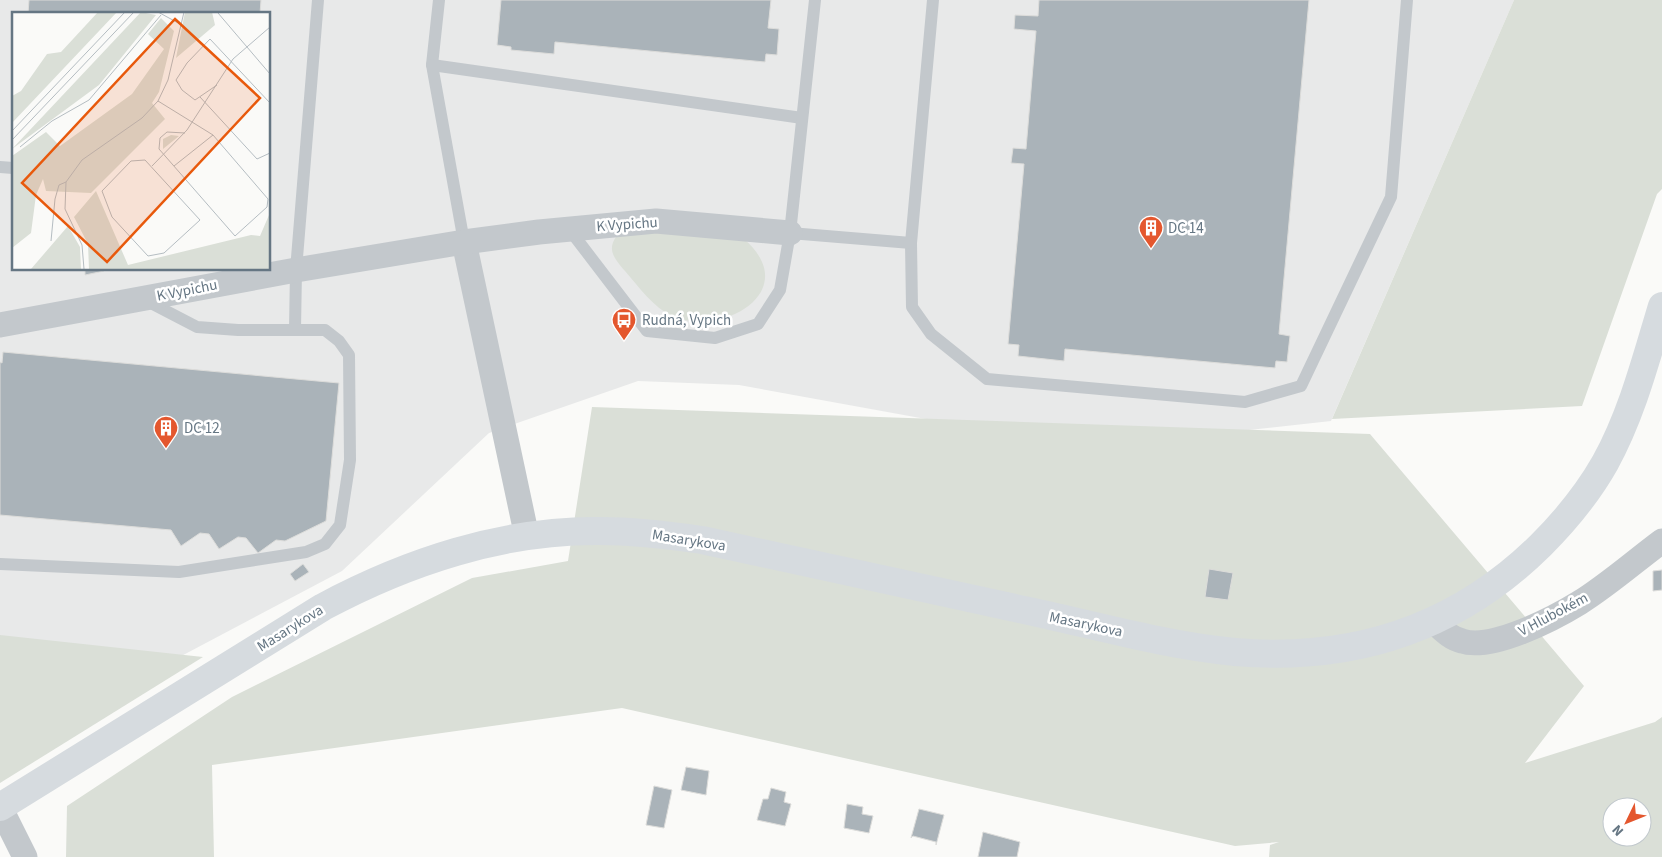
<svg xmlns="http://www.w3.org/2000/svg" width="1662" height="857" font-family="'Source Sans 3',sans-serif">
	<rect width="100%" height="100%" fill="#fafaf8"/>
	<!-- built -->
	<path fill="#e8e9e9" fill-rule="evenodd" d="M0,0h1514l-183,421 -183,20 -112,-2 -297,-54 -101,-4 -149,52 -147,138 -342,181zM14,14h255v255h-255z"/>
	<!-- green -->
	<g fill="#dadfd7" fill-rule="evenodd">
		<polygon points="1514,0 1662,0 1662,189 1657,194 1582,406 1332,419"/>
		<path d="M622,230l122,9c60,52 -22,99 -72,77 -19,-9 -33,-29 -47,-45 -13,-15 -20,-24 -3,-41z"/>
		<path d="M592,407l778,27 214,252 -59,77 130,-41 7,-5v140h-393l1,-12 9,-3 -44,4 -613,-138 -410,57 2,92h-148l1,-51 165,-109 240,-119 96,-17zM1612,807h30v30h-30z"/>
		<polygon points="0,635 203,657 0,783"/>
	</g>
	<!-- building -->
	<g fill="#aab3b9" stroke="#dcdcda">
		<polygon points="29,0 261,0 260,14 28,14"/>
		<polygon points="501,0 771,0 768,28 779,29 777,55 766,54 765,62 555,42 554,54 511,50 511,47 497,45"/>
		<polygon points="1039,0 1309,0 1279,334 1290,336 1287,362 1276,361 1275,368 1065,349 1064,361 1018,356 1019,345 1008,344 1024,164 1011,163 1013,148 1026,149 1036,31 1014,29 1015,15 1038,16"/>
		<polygon points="85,269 104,269 104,271 85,275"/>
		<polygon points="3,352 339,383 326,521 285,541 276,540 258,553 246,538 238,537 219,549 209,534 200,533 181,546 171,530 0,515 0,362 2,363"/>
		<polygon points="303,564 309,572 295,581 290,574"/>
		<polygon points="1209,569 1233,573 1228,600 1205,597"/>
		<polygon points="1662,570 1662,590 1653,591 1653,571"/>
		<polygon points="686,767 709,771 706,795 681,790"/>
		<polygon points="654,786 672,790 664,828 646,825"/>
		<polygon points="771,788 786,792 784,802 791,804 785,826 757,820 763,799 768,799"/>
		<polygon points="847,804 863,807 862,814 873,816 869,833 844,828"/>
		<polygon points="919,809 944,815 936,845 936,842 913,836 911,838"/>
		<polygon points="983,832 1020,842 1017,857 978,857"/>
	</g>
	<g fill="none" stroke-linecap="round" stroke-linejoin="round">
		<!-- service -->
		<g stroke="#c3c8cc" stroke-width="12">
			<polyline points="439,0 432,65 464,242"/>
			<polyline points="933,0 911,243 912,307 931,334 987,379 1245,402 1301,386 1391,197 1407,0"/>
			<polyline points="432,65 802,118"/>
			<polyline points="0,167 13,168"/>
			<polyline points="569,229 647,331 715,338 758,324 780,290 790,233 815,0"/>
			<polyline points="790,233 911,243"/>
			<polyline points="295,330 296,270 318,0"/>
			<polyline points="0,564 179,572 306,552 325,544 340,525 350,460 349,355 339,341 325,330 238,330 197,327 145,300"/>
		</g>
		<!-- minor -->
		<g stroke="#c3c8cc" stroke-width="25">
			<polyline points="464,242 527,537"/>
			<polyline points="0,325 296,270 464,242 539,232 656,221 790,233"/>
			<path d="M1434,622c9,8 16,16 28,19 29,10 91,-22 117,-38 29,-18 56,-42 83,-62"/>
			<polyline points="0,807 25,857"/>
		</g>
		<!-- secondary -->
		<path stroke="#d6dbdf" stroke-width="28" d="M0,807l323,-200c84,-45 180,-77 276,-76 35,0 69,4 103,9 115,25 230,50 345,75 62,14 124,31 188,37 118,10 221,-23 306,-107 24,-24 47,-52 64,-82 27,-49 41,-104 57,-157"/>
	</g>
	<!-- icons -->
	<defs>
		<symbol id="building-pin" viewBox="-11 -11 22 30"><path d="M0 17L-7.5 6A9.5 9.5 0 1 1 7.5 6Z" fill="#e4572e" stroke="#fff"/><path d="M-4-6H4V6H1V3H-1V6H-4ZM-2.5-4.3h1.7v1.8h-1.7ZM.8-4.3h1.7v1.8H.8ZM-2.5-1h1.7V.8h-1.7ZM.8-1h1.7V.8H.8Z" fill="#fff"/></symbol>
		<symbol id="bus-pin" viewBox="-11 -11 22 30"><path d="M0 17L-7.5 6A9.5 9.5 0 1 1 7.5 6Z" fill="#e4572e" stroke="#fff"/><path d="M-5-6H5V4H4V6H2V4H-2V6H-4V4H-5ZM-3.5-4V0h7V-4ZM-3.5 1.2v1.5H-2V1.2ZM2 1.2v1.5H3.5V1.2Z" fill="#fff"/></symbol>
	</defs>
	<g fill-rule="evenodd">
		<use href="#building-pin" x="1137" y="214" width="28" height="38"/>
		<use href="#bus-pin" x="610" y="306" width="28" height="38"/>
		<use href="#building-pin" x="152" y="414" width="28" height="38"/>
	</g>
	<g text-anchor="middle" stroke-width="5" stroke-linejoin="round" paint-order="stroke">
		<!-- street labels -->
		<g font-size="15" fill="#657683" stroke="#fff">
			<text transform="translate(627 224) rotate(-4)" y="5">K Vypichu</text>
			<text transform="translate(187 290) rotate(-11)" y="5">K Vypichu</text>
			<text transform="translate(689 540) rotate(9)" y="5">Masarykova</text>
			<text transform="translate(1553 614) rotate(-28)" y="5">V Hlubokém</text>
			<text transform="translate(1086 624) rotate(12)" y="5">Masarykova</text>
			<text transform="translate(290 628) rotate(-32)" y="5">Masarykova</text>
		</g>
		<!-- poi labels -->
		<g font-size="15" fill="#657683" stroke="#fff" text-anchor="start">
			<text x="1168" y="233">DC 14</text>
			<text x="642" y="325">Rudná, Vypich</text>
			<text x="184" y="433">DC 12</text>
		</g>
	</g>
	<!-- overview -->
	<g transform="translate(12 12)">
		<rect width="258" height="258" fill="#fafaf8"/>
		<path d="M86,0h19l-105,111v-27l9,-5 26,-37 14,-2zM129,0l15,3 -57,70 -87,64zM173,0h27l3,13 -39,33zM149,6l13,13 -15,61 -7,11 13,16 -74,74 -45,-2 -3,-12 -7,16 -5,38 -19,15v-92l34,-24 14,14 72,-52 32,-45 -16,-15zM159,123l8,1 -16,13v-10zM84,179l32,74 123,-30 9,1 9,-21v54h-180l-1,-25 -14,-27zM56,214l12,21 1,22h-50z" fill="#dadfd7"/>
		<path fill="none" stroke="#b5bdc2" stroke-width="1" d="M146,0l22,12M206,1l52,61M205,73l-22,15 -13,-10 -6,-10 11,-17 23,-24 60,64M188,85l57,62 13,-6M146,89l55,34 55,64 -1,8 -32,29 -76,-87 1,-11 7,-6 18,1M0,119l113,-119M0,128l122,-128M8,135l32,-26 37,-21 72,-85M133,148l55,60 -36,33 -16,3 -36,-39 -10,-26 29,-30zM140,154l35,-36 46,-71 37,-32M162,154l39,-31M39,229l4,-42 4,-14 7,-3M72,257l-2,-24 -17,-36 1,-27 16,-22 60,-42 16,-17 10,-21 16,-68"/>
		<path fill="#e8590c" fill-opacity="0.15" stroke="#e8590c" stroke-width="2.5" d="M163,7l85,79 -153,164 -85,-79z"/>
		<rect width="258" height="258" fill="none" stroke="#657683" stroke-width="2.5"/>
	</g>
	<!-- north arrow -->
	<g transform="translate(1627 822) rotate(227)"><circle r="24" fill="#ffffff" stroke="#c1c8cd"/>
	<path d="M0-4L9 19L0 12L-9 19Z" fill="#e4572e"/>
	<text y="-8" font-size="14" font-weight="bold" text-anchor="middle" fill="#657683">N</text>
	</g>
</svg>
